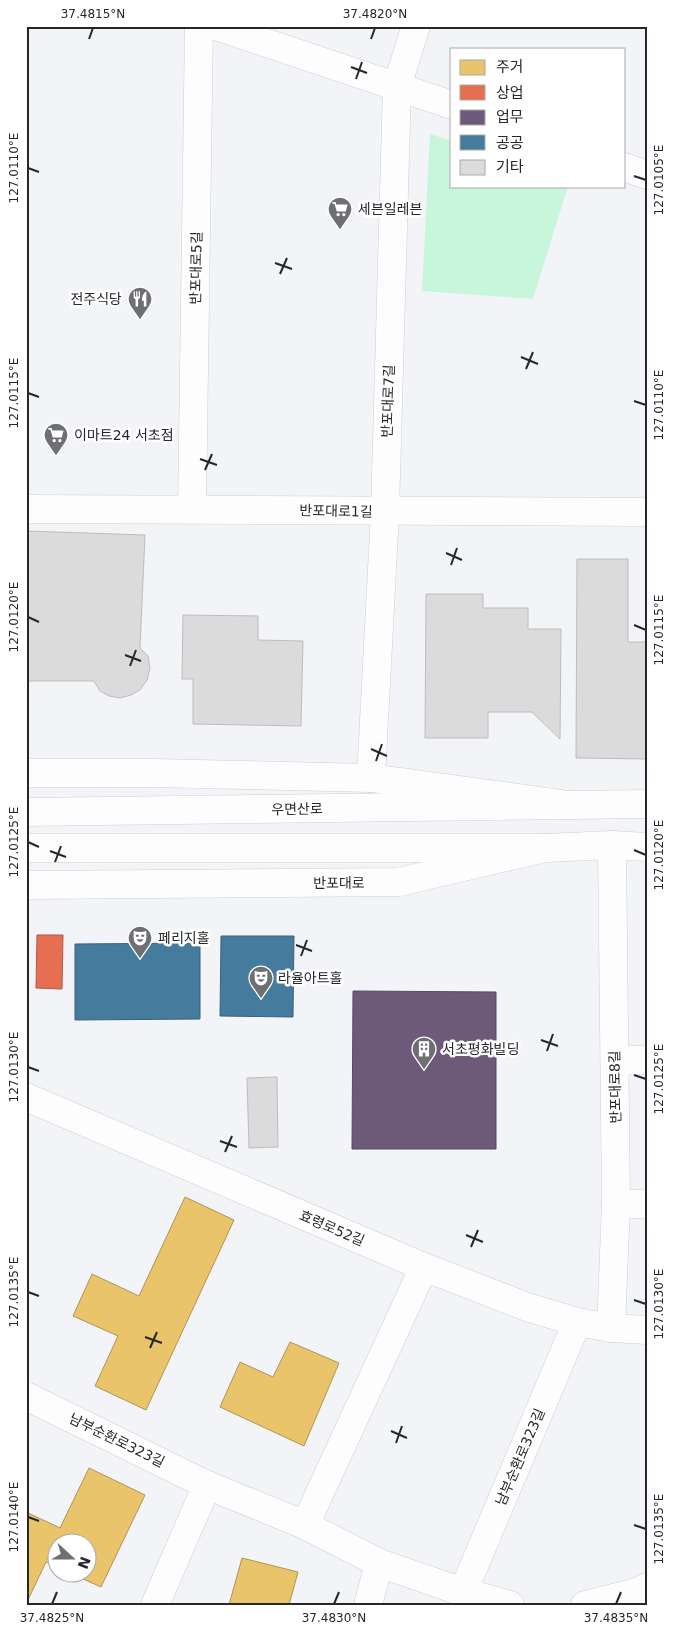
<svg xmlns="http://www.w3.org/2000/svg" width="673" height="1631" font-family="'DejaVu Sans','Noto Sans KR',sans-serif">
	<rect width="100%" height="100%" fill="#f2f4f8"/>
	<!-- green -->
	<polygon fill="#c8f6db" points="430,134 452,141 452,186 568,186 533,299 422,291"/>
	<!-- homes -->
	<g fill="#e9c46a" stroke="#ae9557">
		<polygon points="185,1197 234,1220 146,1410 95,1386 118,1336 73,1316 92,1274 139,1296"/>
		<polygon points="290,1342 339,1363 304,1446 220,1407 240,1362 273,1377"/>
		<polygon points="89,1468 145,1495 101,1587 72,1574 88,1574 88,1544 58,1544 58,1567 46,1562 26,1604 26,1512 60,1528"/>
		<polygon points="242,1558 298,1572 289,1605 229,1605"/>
	</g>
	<!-- shops -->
	<polygon fill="#e76f51" stroke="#ad5945" points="37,935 63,935 62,989 36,988"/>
	<!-- offices -->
	<polygon fill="#6d597a" stroke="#584a62" points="353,991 496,992 496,1149 352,1149"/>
	<!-- public -->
	<g fill="#457b9d" stroke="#3c627a">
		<polygon points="221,936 294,936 293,1017 220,1016"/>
		<polygon points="200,943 200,1019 75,1020 75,944"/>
	</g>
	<!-- building -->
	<g fill="#dcdbdc" stroke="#bdbcbe">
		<polygon points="26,531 145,535 140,648 148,656 150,668 147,680 140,690 131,695 120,698 109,696 100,691 94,681 26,681"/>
		<polygon points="577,559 628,559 628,642 647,642 647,759 576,758"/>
		<polygon points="426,594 483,594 483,608 528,608 528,629 561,629 560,739 532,712 488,712 488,738 425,738"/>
		<polygon points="183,615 258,616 258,640 303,641 301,726 193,724 193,679 182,679"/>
		<polygon points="277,1077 278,1147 249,1148 247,1078"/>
	</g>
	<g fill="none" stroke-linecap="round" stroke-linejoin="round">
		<defs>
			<g id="minor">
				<polyline points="216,26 452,105"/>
				<polyline points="624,167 647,175"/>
				<polyline points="26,509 647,512"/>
				<polyline points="192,509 199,26"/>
				<polyline points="371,778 385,512 397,86 416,26"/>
				<polyline points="615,1060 647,1060"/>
				<polyline points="26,1097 424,1267 527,1307 577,1322 611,1328 647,1330"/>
				<polyline points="616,1204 647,1204"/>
				<polyline points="611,1328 616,1204 612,845"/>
				<polyline points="26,1396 207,1485 305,1525 379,1563 463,1592 510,1605"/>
				<polyline points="305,1525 424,1267"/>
				<polyline points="463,1592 577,1322"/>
				<polyline points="155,1605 207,1485"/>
				<polyline points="368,1605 379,1563"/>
				<polyline points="585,1605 637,1592 647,1587"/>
			</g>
			<g id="primary">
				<polyline points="26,773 153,773 371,778 569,805 647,804"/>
				<polyline points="26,885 399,882 545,848 612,845 647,847"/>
			</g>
			<g id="trunk">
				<polyline points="26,812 569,805"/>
				<polyline points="26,848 545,848"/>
			</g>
		</defs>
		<!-- minor casing -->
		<use href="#minor" stroke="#cdcfd2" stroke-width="29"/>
		<!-- primary casing -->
		<use href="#primary" stroke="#cdcfd2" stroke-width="29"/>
		<!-- trunk casing -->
		<use href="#trunk" stroke="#cdcfd2" stroke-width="29"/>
		<!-- minor -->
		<use href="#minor" stroke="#fdfdfe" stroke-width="28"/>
		<!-- primary -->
		<use href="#primary" stroke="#fdfdfe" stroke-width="28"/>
		<!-- trunk -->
		<use href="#trunk" stroke="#fdfdfe" stroke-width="28"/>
	</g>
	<!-- ticks -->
	<path fill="none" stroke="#26272a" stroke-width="2" d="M89,39l4,-11M371,39l4,-11M351,67l16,6M356,79l6,-17M28,168l11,4M634,176l12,4M275,263l17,6M280,274l7,-16M521,357l17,7M526,369l7,-17M28,393l11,4M634,401l12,4M200,459l17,6M205,470l7,-16M446,553l16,7M451,565l6,-17M28,617l11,5M634,625l12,5M125,655l16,6M130,666l6,-16M371,749l16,7M376,761l6,-17M28,842l11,5M634,850l12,5M50,851l16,6M55,862l6,-16M296,945l16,6M301,956l6,-16M541,1040l17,6M547,1051l6,-17M28,1067l11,4M634,1075l12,4M220,1141l17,6M225,1152l7,-16M466,1235l17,7M471,1247l7,-17M28,1292l11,4M634,1300l12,4M145,1337l17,6M150,1348l7,-16M391,1431l16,7M396,1443l6,-17M28,1517l11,4M634,1525l12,4M52,1604l5,-12M334,1604l5,-12M616,1604l5,-12"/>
	<!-- icons -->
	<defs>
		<symbol id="supermarket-pin" viewBox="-11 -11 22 30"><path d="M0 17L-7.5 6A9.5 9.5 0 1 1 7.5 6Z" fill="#6d6f72" stroke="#fff"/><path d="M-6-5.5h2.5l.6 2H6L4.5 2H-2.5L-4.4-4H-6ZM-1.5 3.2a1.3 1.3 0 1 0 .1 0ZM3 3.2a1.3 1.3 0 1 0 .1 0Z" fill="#fff"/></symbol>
		<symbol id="restaurant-pin" viewBox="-11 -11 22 30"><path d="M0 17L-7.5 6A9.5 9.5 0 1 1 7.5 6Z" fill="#6d6f72" stroke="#fff"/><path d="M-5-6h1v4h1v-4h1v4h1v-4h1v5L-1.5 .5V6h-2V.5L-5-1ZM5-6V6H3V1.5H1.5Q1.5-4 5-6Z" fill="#fff"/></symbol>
		<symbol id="theatre-pin" viewBox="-11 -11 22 30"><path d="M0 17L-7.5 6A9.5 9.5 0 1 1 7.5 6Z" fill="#6d6f72" stroke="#fff"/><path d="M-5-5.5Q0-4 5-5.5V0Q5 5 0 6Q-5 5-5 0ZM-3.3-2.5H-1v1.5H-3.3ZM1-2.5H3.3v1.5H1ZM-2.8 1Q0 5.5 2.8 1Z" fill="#fff"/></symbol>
		<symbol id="building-pin" viewBox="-11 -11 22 30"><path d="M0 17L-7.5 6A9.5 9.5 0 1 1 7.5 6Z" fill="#6d6f72" stroke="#fff"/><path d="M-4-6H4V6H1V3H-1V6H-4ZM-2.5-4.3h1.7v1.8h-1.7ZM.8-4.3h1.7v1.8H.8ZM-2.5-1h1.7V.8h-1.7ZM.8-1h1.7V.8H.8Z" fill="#fff"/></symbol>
	</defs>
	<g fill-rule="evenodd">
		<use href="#supermarket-pin" x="326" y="195" width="28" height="38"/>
		<use href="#restaurant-pin" x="126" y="285" width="28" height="38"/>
		<use href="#supermarket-pin" x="42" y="421" width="28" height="38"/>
		<use href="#theatre-pin" x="126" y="924" width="28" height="38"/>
		<use href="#theatre-pin" x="247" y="964" width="28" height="38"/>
		<use href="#building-pin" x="410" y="1035" width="28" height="38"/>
	</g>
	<g text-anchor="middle" stroke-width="5" stroke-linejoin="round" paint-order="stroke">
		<!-- poi labels -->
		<g font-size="14" fill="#26272a" stroke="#fff" text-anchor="start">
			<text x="358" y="214">세븐일레븐</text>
			<text x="122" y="304" text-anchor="end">전주식당</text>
			<text x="74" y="440">이마트24 서초점</text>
			<text x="158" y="943">페리지홀</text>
			<text x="278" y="983">라율아트홀</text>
			<text x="442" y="1054">서초평화빌딩</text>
		</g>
		<!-- street labels -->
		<g font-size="14" fill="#26272a" stroke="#fff">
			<text transform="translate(196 268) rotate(-89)" y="5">반포대로5길</text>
			<text transform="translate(388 401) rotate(-88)" y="5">반포대로7길</text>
			<text transform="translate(336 511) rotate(1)" y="5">반포대로1길</text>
			<text transform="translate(297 809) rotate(-1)" y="5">우면산로</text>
			<text x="339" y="888">반포대로</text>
			<text transform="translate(615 1087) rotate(-91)" y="5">반포대로8길</text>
			<text transform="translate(332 1228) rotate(23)" y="5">효령로52길</text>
			<text transform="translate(117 1440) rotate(26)" y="5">남부순환로323길</text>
			<text transform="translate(520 1457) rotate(-67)" y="5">남부순환로323길</text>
		</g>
	</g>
	<!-- border -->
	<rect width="673" height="1631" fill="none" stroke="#ffffff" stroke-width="55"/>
	<!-- legend -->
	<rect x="450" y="48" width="175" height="140" fill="#ffffff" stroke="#a8a9aa"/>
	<rect x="460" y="60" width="25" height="15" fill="#e9c46a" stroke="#a8a9aa"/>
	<text x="496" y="72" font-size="15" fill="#26272a">주거</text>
	<rect x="460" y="85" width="25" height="15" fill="#e76f51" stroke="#a8a9aa"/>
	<text x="496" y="98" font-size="15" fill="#26272a">상업</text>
	<rect x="460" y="110" width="25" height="15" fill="#6d597a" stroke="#a8a9aa"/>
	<text x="496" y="122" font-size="15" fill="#26272a">업무</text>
	<rect x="460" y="135" width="25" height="15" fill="#457b9d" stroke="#a8a9aa"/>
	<text x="496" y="148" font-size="15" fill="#26272a">공공</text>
	<rect x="460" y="160" width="25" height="15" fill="#dcdbdc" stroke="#a8a9aa"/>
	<text x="496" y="172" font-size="15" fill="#26272a">기타</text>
	<!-- north arrow -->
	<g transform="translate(72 1558) rotate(111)"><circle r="24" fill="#ffffff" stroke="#a8a9aa"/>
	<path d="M0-4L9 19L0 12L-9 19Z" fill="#6d6f72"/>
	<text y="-8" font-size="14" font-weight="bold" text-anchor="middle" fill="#26272a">N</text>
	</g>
	<rect x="28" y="28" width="618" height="1576" fill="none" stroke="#26272a" stroke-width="2"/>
	<g font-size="12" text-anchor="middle" fill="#26272a">
		<text x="93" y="18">37.4815°N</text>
		<text x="375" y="18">37.4820°N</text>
		<text transform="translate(14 168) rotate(-90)" y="4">127.0110°E</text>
		<text transform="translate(659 180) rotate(-90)" y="4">127.0105°E</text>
		<text transform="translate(14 393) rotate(-90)" y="4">127.0115°E</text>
		<text transform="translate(659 405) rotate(-90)" y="4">127.0110°E</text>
		<text transform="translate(14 617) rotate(-90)" y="4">127.0120°E</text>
		<text transform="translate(659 630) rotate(-90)" y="4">127.0115°E</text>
		<text transform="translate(14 842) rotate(-90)" y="4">127.0125°E</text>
		<text transform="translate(659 855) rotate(-90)" y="4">127.0120°E</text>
		<text transform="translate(14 1067) rotate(-90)" y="4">127.0130°E</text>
		<text transform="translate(659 1079) rotate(-90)" y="4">127.0125°E</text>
		<text transform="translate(14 1292) rotate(-90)" y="4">127.0135°E</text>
		<text transform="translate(659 1304) rotate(-90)" y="4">127.0130°E</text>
		<text transform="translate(14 1517) rotate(-90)" y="4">127.0140°E</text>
		<text transform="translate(659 1529) rotate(-90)" y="4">127.0135°E</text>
		<text x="52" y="1622">37.4825°N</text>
		<text x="334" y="1622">37.4830°N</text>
		<text x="616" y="1622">37.4835°N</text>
	</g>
</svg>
